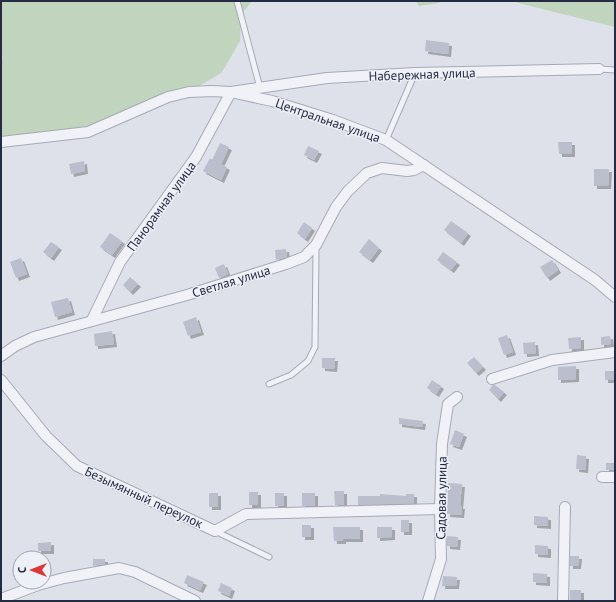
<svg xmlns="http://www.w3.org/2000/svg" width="616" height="602" font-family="'PT Sans',sans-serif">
	<defs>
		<filter id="shadow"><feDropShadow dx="3" dy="3" stdDeviation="0" flood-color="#0004"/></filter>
	</defs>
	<rect width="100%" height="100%" fill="#dee1e9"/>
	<!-- green -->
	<g fill="#c0d4be">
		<polygon points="1,1 252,1 241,15 240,41 225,67 221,73 189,92 88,132 1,142 1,59 3,58 1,54"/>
		<polygon points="416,1 440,1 439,3 419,6"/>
		<polygon points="515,1 615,1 615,27 518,3"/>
	</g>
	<!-- building -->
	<g fill="#bbbfcd" filter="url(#shadow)">
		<polygon points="426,40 449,43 448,54 425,51"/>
		<polygon points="558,142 572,142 572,154 559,154"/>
		<polygon points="220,143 229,147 221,164 227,167 221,180 203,171 210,158 212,160"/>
		<polygon points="308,146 319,151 314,160 304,155"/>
		<polygon points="84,161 85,171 71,174 69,164"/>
		<polygon points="594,169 609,169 608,186 594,186"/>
		<polygon points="451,221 468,233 461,243 444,230"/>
		<polygon points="304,222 312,228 305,239 297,233"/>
		<polygon points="110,233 122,241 112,255 100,247"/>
		<polygon points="369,239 379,248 370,260 359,252"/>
		<polygon points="51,242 59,247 51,258 43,252"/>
		<polygon points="286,249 287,257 276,260 275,250"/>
		<polygon points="443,252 457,262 451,270 437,260"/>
		<polygon points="21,258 27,274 16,278 10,262"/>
		<polygon points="552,260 558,270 547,278 540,267"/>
		<polygon points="224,264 228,274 219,278 215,268"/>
		<polygon points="130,277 138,284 130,292 123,285"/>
		<polygon points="68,298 72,312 55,317 51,302"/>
		<polygon points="196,317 201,332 188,336 183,322"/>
		<polygon points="112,331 114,344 95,346 94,334"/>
		<polygon points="507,335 513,352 504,355 498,338"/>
		<polygon points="610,336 611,344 601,345 601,337"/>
		<polygon points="581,337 581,348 569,349 568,338"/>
		<polygon points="535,342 536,353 524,354 523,343"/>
		<polygon points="474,357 483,367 476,373 467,363"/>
		<polygon points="322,358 335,358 334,369 322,368"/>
		<polygon points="576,366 576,379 558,380 558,367"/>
		<rect x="605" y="371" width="10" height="9"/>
		<polygon points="432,380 441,386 436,394 427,388"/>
		<polygon points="493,385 495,385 504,392 498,399 489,390"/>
		<polygon points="399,418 423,421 422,427 399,424"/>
		<polygon points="455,430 464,434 459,447 450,444"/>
		<polygon points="577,455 586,456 585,470 576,469"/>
		<rect x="606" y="463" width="9" height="7"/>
		<polygon points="448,483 462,484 460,506 462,506 461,515 447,514"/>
		<polygon points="334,491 344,491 344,505 335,505"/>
		<rect x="249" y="492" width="9" height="13"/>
		<rect x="209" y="493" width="9" height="14"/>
		<rect x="275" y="493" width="9" height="13"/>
		<rect x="302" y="493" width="13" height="13"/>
		<polygon points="380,494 406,496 406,494 414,494 414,503 358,505 358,496 380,496"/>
		<polygon points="534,516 548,517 548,526 534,525"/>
		<rect x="401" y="520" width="8" height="12"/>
		<rect x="302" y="525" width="9" height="12"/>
		<polygon points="333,527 360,527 360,539 343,539 343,541 334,541"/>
		<polygon points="377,527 392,527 392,537 377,538"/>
		<polygon points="447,536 458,537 457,547 447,546"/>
		<polygon points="51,542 51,551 38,551 38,543"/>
		<polygon points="535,545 548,546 548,555 535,554"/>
		<polygon points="570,556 579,556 578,566 570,566"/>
		<polygon points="93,559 105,559 105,564 93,566"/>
		<polygon points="533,573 547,574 547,583 533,582"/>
		<polygon points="187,575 204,582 200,590 184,583"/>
		<polygon points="443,576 457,577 456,586 442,586"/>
		<polygon points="221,583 232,588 229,596 218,591"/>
		<rect x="570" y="590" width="11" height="10"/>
	</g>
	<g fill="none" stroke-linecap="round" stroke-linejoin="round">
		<defs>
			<g id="service">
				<polyline points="237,1 260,88"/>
				<polyline points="599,69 615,70"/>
				<polyline points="386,140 415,73"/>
				<polyline points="269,384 291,375 308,361 315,347 316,247"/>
				<polyline points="215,531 269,557"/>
			</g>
			<g id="minor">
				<polyline points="1,142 88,132 168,97 189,92 212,91 231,92 272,101 333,120 386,140 595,280 615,297"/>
				<polyline points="92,320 120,262 196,157 231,92 327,78 415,73 599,69"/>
				<polyline points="1,356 15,346 34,337 187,295 286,264 304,257 316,245 336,207 348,191 367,173 382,168 407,171 414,170 424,165"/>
				<polyline points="492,379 552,360 615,352"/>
				<polyline points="1,380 46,436 77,466 215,531 246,514 440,509"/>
				<polyline points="602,477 615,477"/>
				<polyline points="1,599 38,585 64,578 119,568 135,572 195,601"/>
				<polyline points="428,601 441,559 440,509 442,444 448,404 457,397"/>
				<polyline points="563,601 565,507"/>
			</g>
		</defs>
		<!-- service casing -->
		<use href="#service" stroke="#a6aab7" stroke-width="7"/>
		<!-- minor casing -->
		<use href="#minor" stroke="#a6aab7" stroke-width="12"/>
		<!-- service -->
		<use href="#service" stroke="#f1f2f7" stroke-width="5"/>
		<!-- minor -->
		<use href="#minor" stroke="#f1f2f7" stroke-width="10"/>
	</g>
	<g text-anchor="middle" stroke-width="3" stroke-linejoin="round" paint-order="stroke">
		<!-- street labels -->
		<g font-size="13" fill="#252b42" stroke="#eef0f7">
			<text transform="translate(422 74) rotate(-2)" y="5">Набережная улица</text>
			<text transform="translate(328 120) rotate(19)" y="5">Центральная улица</text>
			<text transform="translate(161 206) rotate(-54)" y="5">Панорамная улица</text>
			<text transform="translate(231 281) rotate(-17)" y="5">Светлая улица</text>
			<text transform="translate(144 497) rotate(25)" y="5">Безымянный переулок</text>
			<text transform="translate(441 498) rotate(-89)" y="5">Садовая улица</text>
		</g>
	</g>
	<!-- border -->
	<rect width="616" height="602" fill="none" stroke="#252b42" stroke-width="4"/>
	<!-- north arrow -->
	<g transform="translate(32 570) rotate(270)"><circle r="19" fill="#eef0f7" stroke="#9ea1af"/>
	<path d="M0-3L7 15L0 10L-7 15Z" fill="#dd3735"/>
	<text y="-6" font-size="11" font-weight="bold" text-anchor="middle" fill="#252b42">С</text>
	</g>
</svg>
